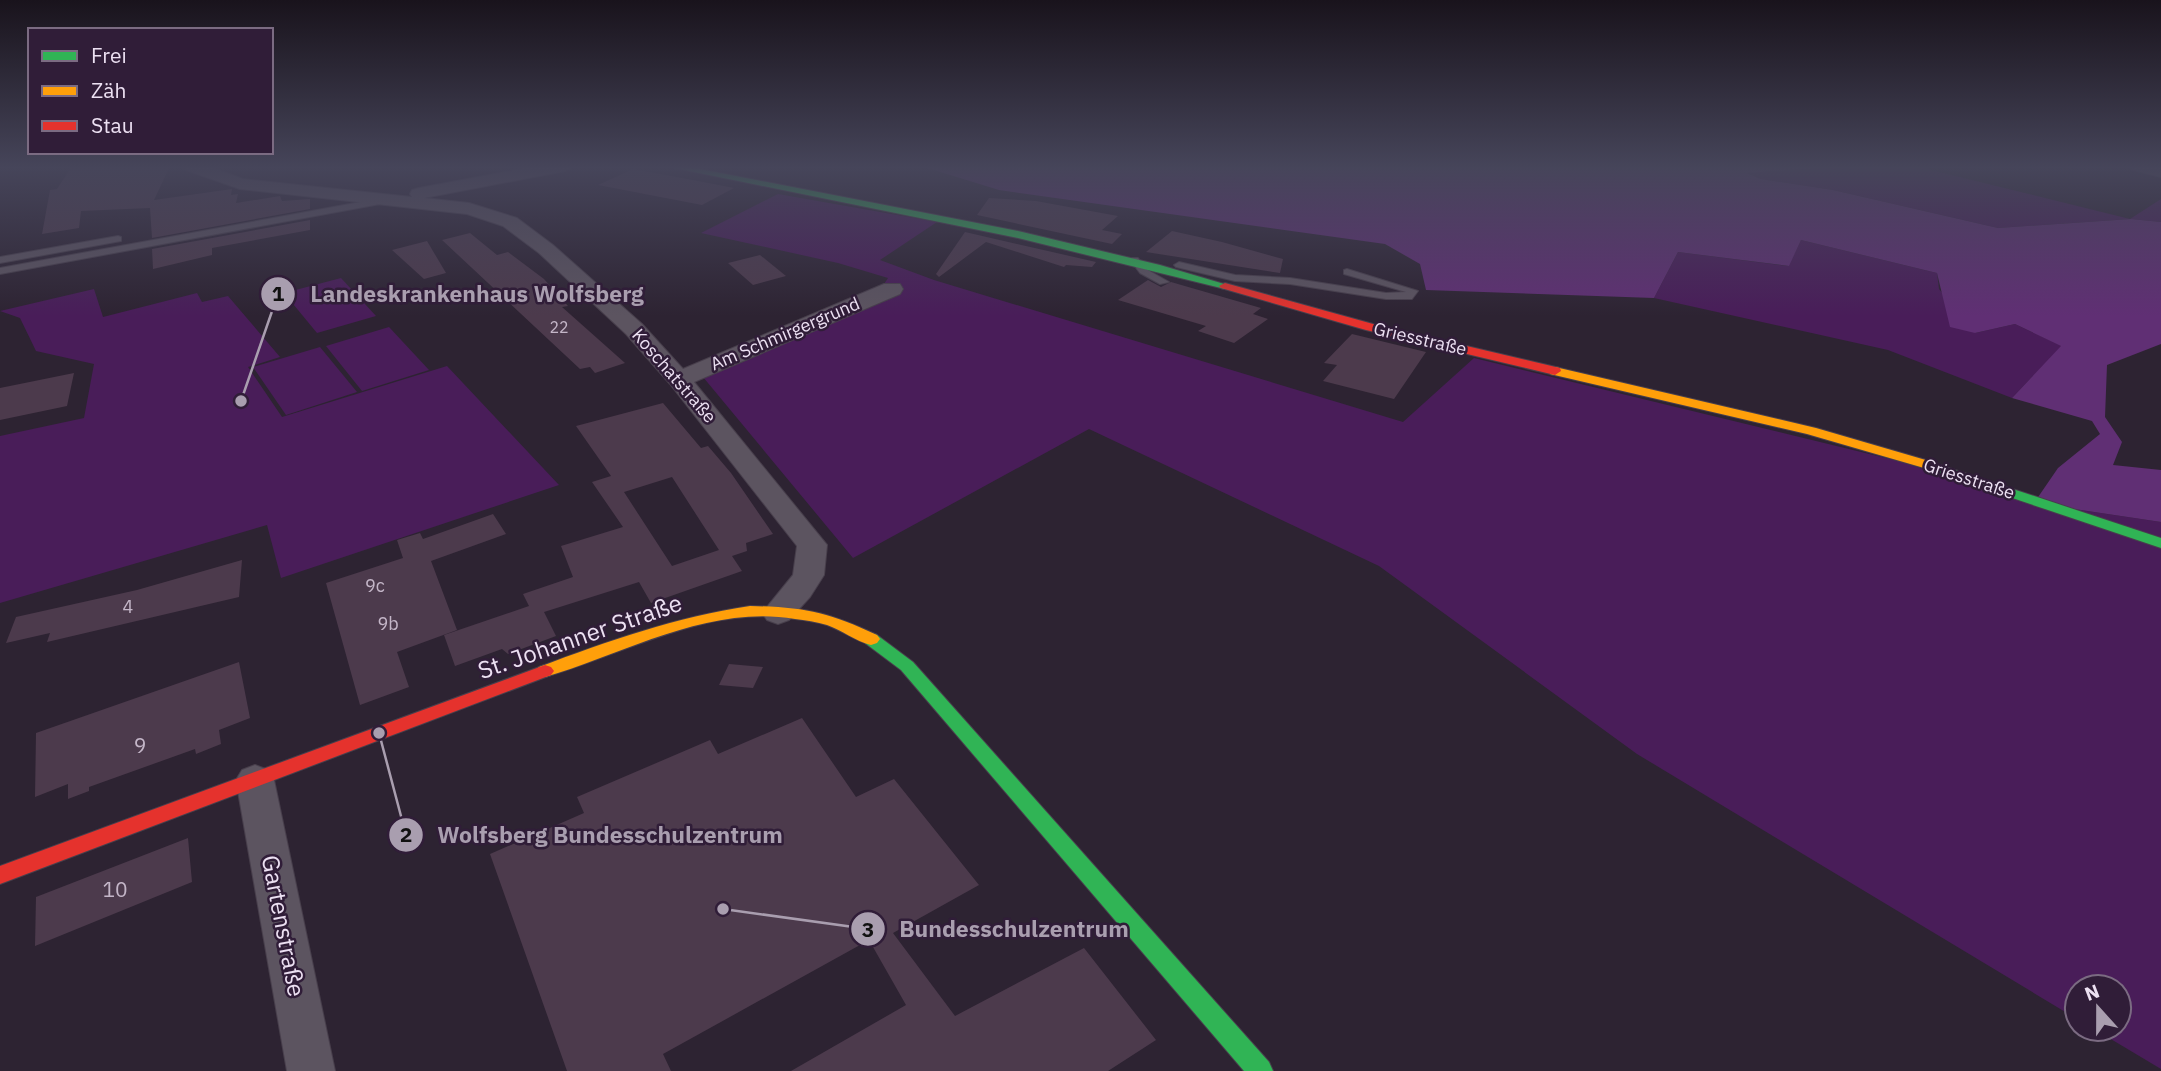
<svg xmlns="http://www.w3.org/2000/svg" width="2161" height="1071" font-family="'IBM Plex Sans',sans-serif">
	<rect width="100%" height="100%" fill="#2d2332"/>
	<!-- green -->
	<g fill="#491d59">
		<polygon points="1824,166 1925,166 1931,170 2130,219 2161,199 2161,222 2131,219 1998,228 1833,190 1761,179 1745,172"/>
		<polygon points="778,194 937,222 880,260 934,280 1403,422 1474,358 1898,461 2034,503 2161,522 2161,1069 2094,1029 2119,1029 2119,987 2077,987 2077,1019 1637,754 1379,566 1089,429 853,558 703,377 884,284 888,278 838,263 701,233"/>
		<polygon points="1801,240 1937,273 1939,289 1975,333 2015,324 2062,346 2012,398 1888,350 1654,298 1678,252 1788,266"/>
		<polygon points="341,278 376,316 317,333 284,293"/>
		<polygon points="94,289 103,317 197,293 202,302 228,296 280,357 248,367 282,417 447,366 559,485 281,578 267,525 0,603 0,436 84,418 94,364 36,351 20,318 0,311"/>
		<polygon points="389,327 429,370 362,391 326,346"/>
		<polygon points="320,347 357,392 286,415 253,367"/>
	</g>
	<!-- forest -->
	<polygon fill="#602f74" points="921,166 1824,166 1827,167 1747,173 1761,179 1833,190 1998,228 2131,219 2161,222 2161,344 2107,365 2105,417 2122,442 2113,465 2161,470 2161,522 2034,503 2058,468 2100,434 2092,421 2012,398 2061,346 2015,324 1975,333 1950,327 1937,273 1801,240 1789,266 1678,252 1654,298 1426,290 1420,264 1385,244 999,190"/>
	<!-- building -->
	<g fill="#4c3a4c" fill-rule="evenodd">
		<polygon points="72,166 170,166 154,200 232,189 231,195 238,194 236,203 280,196 282,201 310,199 310,209 152,238 150,208 81,211 79,228 42,234 50,190 57,189"/>
		<polygon points="633,169 693,180 734,188 702,205 598,185"/>
		<polygon points="989,198 1036,201 1118,216 1102,230 1122,234 1112,244 977,215"/>
		<polygon points="310,220 310,230 212,248 212,255 153,269 152,249"/>
		<polygon points="1172,231 1222,242 1283,259 1280,273 1146,252"/>
		<polygon points="965,232 1096,262 1092,267 1066,265 1064,267 986,242 939,277 936,274"/>
		<polygon points="470,233 497,255 508,252 544,279 568,306 562,307 625,363 595,373 590,367 580,369 442,240"/>
		<polygon points="427,241 446,273 424,279 392,250"/>
		<polygon points="760,255 786,276 753,285 728,263"/>
		<polygon points="1148,280 1161,287 1171,282 1261,308 1253,314 1268,319 1234,343 1198,331 1206,326 1118,300"/>
		<polygon points="1352,334 1426,352 1394,399 1323,381 1337,365 1324,363"/>
		<polygon points="74,373 67,406 0,420 0,388"/>
		<path d="M663,403l38,45 7,-2 23,27 42,61 -27,9 1,8 -15,5 10,15 -91,32 -12,-21 -95,30 12,24 -48,18 -6,-5 -47,17 -11,-31 85,-29 -6,-12 50,-17 -12,-31 62,-19 -31,-45 19,-6 -35,-50zM672,477l47,73 -47,16 -48,-74z"/>
		<polygon points="493,514 506,534 431,561 457,630 397,652 409,687 360,705 326,583 403,558 397,540 420,533 423,539"/>
		<polygon points="242,560 239,597 47,642 50,633 6,643 16,617 137,590"/>
		<polygon points="239,662 250,718 219,730 221,744 196,754 195,749 89,787 89,791 68,799 68,784 35,797 36,733"/>
		<polygon points="729,664 763,667 753,688 719,685"/>
		<polygon points="802,718 856,797 894,779 979,885 893,933 955,1016 1084,948 1156,1040 1108,1071 791,1071 906,1005 869,940 663,1054 671,1071 567,1071 490,854 584,813 577,797 710,740 718,754"/>
		<polygon points="188,838 192,882 35,946 36,897"/>
	</g>
	<g fill="none" stroke-linecap="round" stroke-linejoin="round">
		<defs>
			<g id="lane">
				<polygon points="388,197 391,198 391,202 0,274 0,268"/>
				<polygon points="118,236 121,237 121,241 0,263 0,257"/>
				<polygon points="1132,258 1138,258 1146,269 1169,282 1160,284 1140,273 1130,260"/>
				<polygon points="1179,262 1235,275 1290,278 1386,293 1406,292 1344,274 1344,270 1347,269 1418,291 1412,299 1386,299 1290,284 1235,281 1176,267 1174,265"/>
			</g>
			<g id="street">
				<polygon points="183,166 208,166 243,179 412,197 410,194 412,190 419,188 537,166 574,166 565,171 424,198 469,203 517,218 553,245 642,324 683,369 884,284 900,284 903,289 900,294 694,382 827,545 824,575 810,597 789,620 778,624 767,620 762,613 793,575 797,546 670,384 626,334 539,253 503,226 467,214 240,189 186,170"/>
				<polygon points="2130,166 2161,167 2161,177 2133,170"/>
				<polygon points="255,765 268,770 274,780 335,1071 287,1071 236,780 242,770"/>
			</g>
			<g id="fast">
				<polygon points="665,166 685,166 1018,231 1160,265 1231,286 1225,289 1018,238"/>
				<polygon points="1931,462 2161,538 2161,548 1926,469 1924,466"/>
				<polygon points="871,633 877,635 913,662 1269,1062 1273,1071 1244,1071 901,670 865,643 862,639 865,635"/>
			</g>
			<g id="slow">
				<polygon points="1555,367 1816,428 1936,463 1938,466 1931,470 1807,434 1550,374 1550,368"/>
				<path d="M750,606c54,1 78,6 127,29l3,4 -3,4 -6,2c-16,-4 -29,-15 -44,-20 -10,-3 -22,-5 -32,-6 -86,-15 -171,35 -250,58l-6,-2 -3,-4 3,-4c69,-26 137,-50 211,-61z"/>
			</g>
			<g id="jam">
				<polygon points="1225,283 1373,324 1560,368 1561,371 1555,375 1366,330 1221,288 1219,286"/>
				<polygon points="545,665 551,667 554,671 551,675 0,884 0,866"/>
			</g>
		</defs>
		<!-- lane casing -->
		<use href="#lane" stroke="#483f4c" stroke-width="2"/>
		<!-- street casing -->
		<use href="#street" stroke="#483f4c" stroke-width="2"/>
		<!-- fast casing -->
		<use href="#fast" stroke="#483f4c" stroke-width="2"/>
		<!-- slow casing -->
		<use href="#slow" stroke="#483f4c" stroke-width="2"/>
		<!-- jam casing -->
		<use href="#jam" stroke="#483f4c" stroke-width="2"/>
		<!-- lane -->
		<use href="#lane" fill="#5c5460" fill-rule="evenodd"/>
		<!-- street -->
		<use href="#street" fill="#5c5460" fill-rule="evenodd"/>
		<!-- fast -->
		<use href="#fast" fill="#30b455" fill-rule="evenodd"/>
		<!-- slow -->
		<use href="#slow" fill="#ff9f0a" fill-rule="evenodd"/>
		<!-- jam -->
		<use href="#jam" fill="#e5322d" fill-rule="evenodd"/>
	</g>
	<!-- sky -->
	<linearGradient id="sky" x2="0" y2="1"><stop stop-color="#19131c"/><stop offset="0.53" stop-color="#46455a"/><stop offset="1" stop-color="#46455a" stop-opacity="0"/></linearGradient>
	<rect width="2161" height="316" fill="url(#sky)"/>
	<g text-anchor="middle" stroke-width="5" stroke-linejoin="round" paint-order="stroke">
		<!-- far-number labels -->
		<g font-size="16" fill="#c4b6c8">
			<text x="559" y="333">22</text>
		</g>
		<!-- far-street labels -->
		<g font-size="18" fill="#ece0f2" stroke="#301d38">
			<text transform="translate(785 334) rotate(-23)" y="6">Am Schmirgergrund</text>
			<text transform="translate(1420 339) rotate(13)" y="6">Griesstraße</text>
			<text transform="translate(674 376) rotate(49)" y="6">Koschatstraße</text>
			<text transform="translate(1969 479) rotate(18)" y="6">Griesstraße</text>
		</g>
		<!-- number labels -->
		<g font-size="18" fill="#c4b6c8">
			<text x="375" y="592">9c</text>
			<text x="128" y="613">4</text>
			<text x="388" y="630">9b</text>
		</g>
		<!-- near-number labels -->
		<g font-size="21" fill="#c4b6c8">
			<text x="140" y="753">9</text>
			<text x="115" y="897">10</text>
		</g>
		<!-- near-street labels -->
		<g font-size="24" fill="#ece0f2" stroke="#301d38">
			<text transform="translate(580 637) rotate(-19)" y="8">St. Johanner Straße</text>
			<text transform="translate(283 926) rotate(79)" y="8">Gartenstraße</text>
		</g>
	</g>
	<!-- callouts -->
	<path fill="none" stroke="#a99eaf" stroke-width="2.5" d="M241 401L278 294M379 733L406 835M723 909L868 929"/>
	<g fill="#a99eaf" stroke="#301d38" stroke-width="2.5">
		<circle cx="241" cy="401" r="7"/>
		<circle cx="379" cy="733" r="7"/>
		<circle cx="723" cy="909" r="7"/>
		<circle cx="278" cy="294" r="18"/>
		<circle cx="406" cy="835" r="18"/>
		<circle cx="868" cy="929" r="18"/>
	</g>
	<g font-size="21" text-anchor="middle" font-weight="bold" fill="#111">
		<text x="278" y="301">1</text>
		<text x="406" y="842">2</text>
		<text x="868" y="937">3</text>
	</g>
	<g font-size="23" text-anchor="middle" font-weight="bold" fill="#a99eaf" stroke="#301d38" stroke-width="5" stroke-linejoin="round" paint-order="stroke">
		<text x="477" y="302">Landeskrankenhaus Wolfsberg</text>
		<text x="610" y="843">Wolfsberg Bundesschulzentrum</text>
		<text x="1014" y="937">Bundesschulzentrum</text>
	</g>
	<!-- legend -->
	<rect x="28" y="28" width="245" height="126" fill="#301d38" stroke="#7b6b82" stroke-width="2"/>
	<rect x="42" y="51" width="35" height="10" fill="#30b455" stroke="#7b6b82" stroke-width="2"/>
	<text x="91" y="63" font-size="21" fill="#ece0f2">Frei</text>
	<rect x="42" y="86" width="35" height="10" fill="#ff9f0a" stroke="#7b6b82" stroke-width="2"/>
	<text x="91" y="98" font-size="21" fill="#ece0f2">Zäh</text>
	<rect x="42" y="121" width="35" height="10" fill="#e5322d" stroke="#7b6b82" stroke-width="2"/>
	<text x="91" y="133" font-size="21" fill="#ece0f2">Stau</text>
	<!-- north arrow -->
	<g transform="translate(2098 1008) rotate(339)"><circle r="33" fill="#301d38" stroke="#7b6b82" stroke-width="2"/>
	<path d="M0-5L12 26L0 18L-12 26Z" fill="#a99eaf"/>
	<text y="-10" font-size="19" font-weight="bold" text-anchor="middle" fill="#ece0f2">N</text>
	</g>
</svg>
